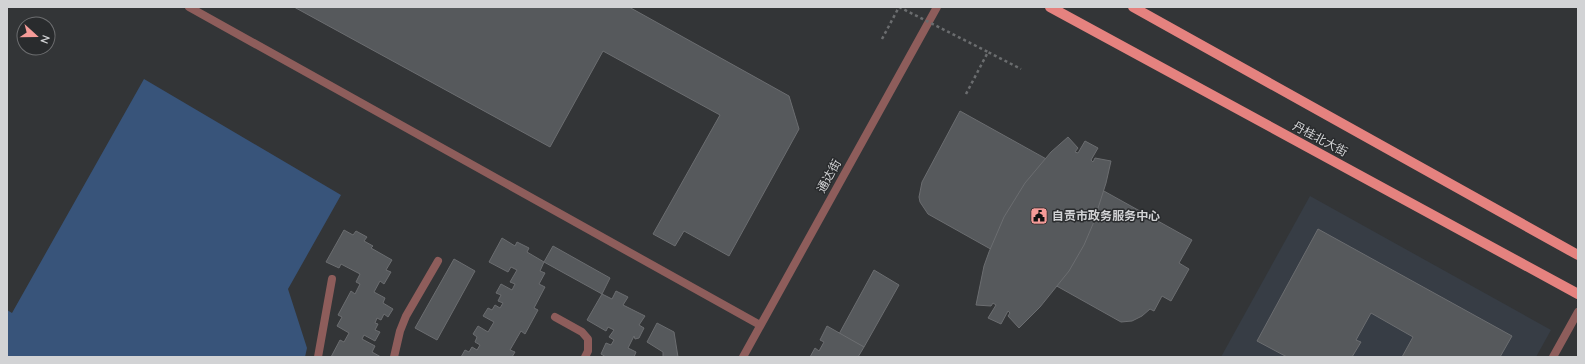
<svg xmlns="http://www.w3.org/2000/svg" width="1585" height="364" font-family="Quicksand,'Noto Sans SC',sans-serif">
	<rect width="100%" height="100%" fill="#333537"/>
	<!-- built -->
	<polygon fill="#373d45" points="1310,196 1551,330 1536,357 1221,357"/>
	<!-- green -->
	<polygon fill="#38547a" points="144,79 341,195 288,289 307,348 305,357 7,357 7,310 12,313"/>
	<!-- building -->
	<g fill="#56595c" stroke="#6b6d70">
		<polygon points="294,7 629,7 789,96 799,129 729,256 684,231 675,246 653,234 720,115 603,51 550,147"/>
		<polygon points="960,111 1192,240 1179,263 1189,269 1171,301 1162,296 1154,311 1150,309 1142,316 1132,321 1121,322 928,214 920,202 919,197 922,182"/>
		<polygon points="1068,137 1078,148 1075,152 1078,153 1085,141 1098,148 1091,160 1093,162 1095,158 1111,161 1106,183 1093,224 1084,245 1069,271 1040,307 1019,328 1008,316 1010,313 1008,311 1001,324 988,318 996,305 993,303 991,306 976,305 984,266 989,252 1004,217 1025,183 1051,152"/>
		<polygon points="1318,229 1512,336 1500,357 1402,357 1413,337 1371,313 1356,340 1361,342 1352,357 1287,357 1257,341"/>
		<polygon points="344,230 353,235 356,231 367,237 364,241 373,246 371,248 392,260 386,270 391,272 384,284 380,281 374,292 385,298 383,303 393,309 388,317 384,314 381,320 377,318 375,323 378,324 375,330 380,332 375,341 364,335 362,339 375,346 372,352 381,357 331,357 340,340 344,342 349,333 337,326 342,317 338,315 351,291 355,294 360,284 356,282 360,274 341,264 339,268 326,262"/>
		<polygon points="502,238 515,246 517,242 529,248 527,252 544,262 540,271 545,273 539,284 545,287 534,308 538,310 525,334 521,331 510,350 515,352 512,357 461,357 465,350 469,352 472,347 477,350 480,345 475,342 477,337 473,334 478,326 488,332 494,322 483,316 488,308 492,310 495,305 500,308 503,303 498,301 501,295 496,293 501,284 512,290 515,284 510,282 517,270 511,267 508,272 489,262"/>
		<polygon points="553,246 610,278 602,294 544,262"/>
		<polygon points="454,259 475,271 437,340 415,328"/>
		<polygon points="874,270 899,285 864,347 839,334"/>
		<polygon points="616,291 628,297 623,305 645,316 639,325 644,328 639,338 635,339 634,336 628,348 636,352 634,357 606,357 601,354 606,343 611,345 614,340 609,337 614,330 608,327 606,331 587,320 602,294 612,299"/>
		<polygon points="657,323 674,332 678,357 663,357 663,352 647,342"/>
		<polygon points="827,326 864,347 858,357 810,357 815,348 819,351 824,342 820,340"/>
	</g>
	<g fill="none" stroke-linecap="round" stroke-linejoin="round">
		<!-- path -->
		<g stroke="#6b6d6f" stroke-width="2.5" stroke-dasharray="3 3" stroke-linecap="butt">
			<polyline points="882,39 899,7"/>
			<polyline points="966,94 988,52 1021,69"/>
		</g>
		<!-- lane -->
		<g stroke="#8e5d5b" stroke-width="8">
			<polyline points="189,7 760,325"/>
			<polyline points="555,317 582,332 588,339 588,351 585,357"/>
			<polyline points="318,357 332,279"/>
			<polyline points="394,357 400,331 406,316 438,261"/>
			<polyline points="1553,357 1578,312"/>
		</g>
		<!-- street -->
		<polyline stroke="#8e5d5b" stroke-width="8" points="743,357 937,7"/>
		<!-- primary -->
		<g stroke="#e5827f" stroke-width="10">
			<polyline points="1050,7 1578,294"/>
			<polyline points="1133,7 1578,255"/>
		</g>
		<!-- path-bridge -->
		<polyline stroke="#6b6d6f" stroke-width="2.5" stroke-dasharray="3 3" stroke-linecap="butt" points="899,7 988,52"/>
	</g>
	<!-- icons -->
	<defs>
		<symbol id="civic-square" viewBox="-11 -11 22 22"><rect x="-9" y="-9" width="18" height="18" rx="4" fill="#f59b98" stroke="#292b2d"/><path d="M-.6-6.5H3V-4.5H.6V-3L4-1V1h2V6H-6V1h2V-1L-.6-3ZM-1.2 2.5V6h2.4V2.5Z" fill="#111"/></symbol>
	</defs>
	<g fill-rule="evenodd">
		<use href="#civic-square" x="1029" y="206" width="20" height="20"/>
	</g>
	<g text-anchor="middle" stroke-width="3" stroke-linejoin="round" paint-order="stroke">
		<!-- street labels -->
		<g font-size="12" fill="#d2d3d5" stroke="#292b2d">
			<text transform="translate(1320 139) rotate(28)" y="4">丹桂北大街</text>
			<text transform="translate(829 176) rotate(-61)" y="4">通达街</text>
		</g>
		<!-- poi labels -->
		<g font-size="12" font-weight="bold" fill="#d2d3d5" stroke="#292b2d" text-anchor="start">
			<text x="1052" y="220">自贡市政务服务中心</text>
		</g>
	</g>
	<!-- border -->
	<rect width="1585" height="364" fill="none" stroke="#d2d3d5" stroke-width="16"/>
	<!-- north arrow -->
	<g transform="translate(36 36) rotate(111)"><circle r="19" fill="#292b2d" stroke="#6d6e70"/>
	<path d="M0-3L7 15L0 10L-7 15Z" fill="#f59b98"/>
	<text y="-6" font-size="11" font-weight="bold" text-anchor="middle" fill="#d2d3d5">N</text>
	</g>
</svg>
